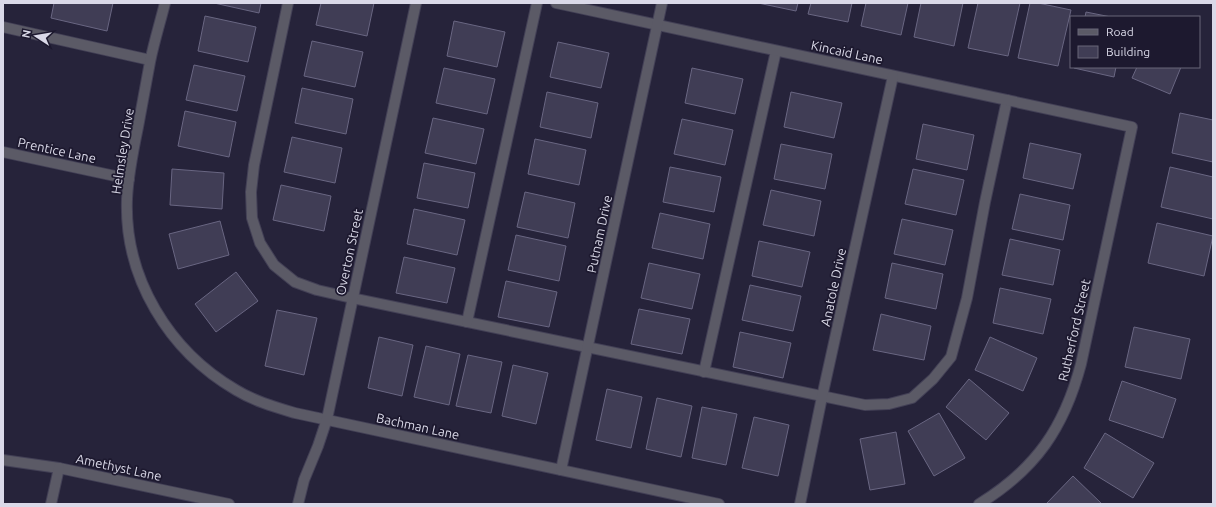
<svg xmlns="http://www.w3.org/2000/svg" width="1216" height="507" font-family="Ubuntu,sans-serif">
	<rect width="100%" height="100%" fill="#26233a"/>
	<!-- building -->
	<g fill="#403d55" stroke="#696682">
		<polygon points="54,3 113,3 107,31 51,18"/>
		<polygon points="214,3 261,3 259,13"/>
		<polygon points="321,3 374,3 367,36 316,25"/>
		<polygon points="758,3 798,3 796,11"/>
		<polygon points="811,3 852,3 848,22 808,14"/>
		<polygon points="866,3 908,3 901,35 861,26"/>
		<polygon points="921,3 963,3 954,46 914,37"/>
		<polygon points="978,3 1020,3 1008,56 968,48"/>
		<polygon points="1030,3 1038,3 1071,10 1058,66 1018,58"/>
		<polygon points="1086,12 1111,17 1085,17"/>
		<polygon points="205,16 256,27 248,62 198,51"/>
		<polygon points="454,21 505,32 497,67 447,56"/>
		<polygon points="312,41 363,52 355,87 304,76"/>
		<polygon points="558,42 609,53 601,88 550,77"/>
		<polygon points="194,65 245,76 237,111 186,100"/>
		<polygon points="1075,67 1116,67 1114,77 1074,68"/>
		<polygon points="1137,67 1181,67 1170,94 1132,78"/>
		<polygon points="444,68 495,79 487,114 436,103"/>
		<polygon points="692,68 743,79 735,114 685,103"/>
		<polygon points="302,88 353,99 346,134 295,123"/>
		<polygon points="547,92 598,103 591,138 540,127"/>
		<polygon points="791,92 842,103 834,138 784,127"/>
		<polygon points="185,111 236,122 229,157 178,146"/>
		<polygon points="1180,113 1213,120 1213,162 1172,153"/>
		<polygon points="433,118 484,129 476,164 425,153"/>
		<polygon points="682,119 733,130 725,165 674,154"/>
		<polygon points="923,124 974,135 967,170 916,159"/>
		<polygon points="292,137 342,148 335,183 284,172"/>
		<polygon points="535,139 586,150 579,185 528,174"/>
		<polygon points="1030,143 1081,154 1073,189 1023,178"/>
		<polygon points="781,144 832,154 825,189 774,179"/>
		<polygon points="424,163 475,173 468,208 417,198"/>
		<polygon points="670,167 721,177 714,212 663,202"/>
		<polygon points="1170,167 1213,177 1213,219 1161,207"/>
		<polygon points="172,169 224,173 222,209 170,205"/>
		<polygon points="913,169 964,180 956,215 905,204"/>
		<polygon points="281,185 331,196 324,231 273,220"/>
		<polygon points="771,190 821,201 814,236 763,225"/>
		<polygon points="525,192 575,203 568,238 517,227"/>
		<polygon points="1020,194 1070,205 1063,240 1012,229"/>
		<polygon points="414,209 465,220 457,255 407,244"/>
		<polygon points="660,213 710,224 703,259 652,248"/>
		<polygon points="902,219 953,230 945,265 894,254"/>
		<polygon points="220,221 229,255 178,269 169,234"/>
		<polygon points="1157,223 1213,236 1204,276 1148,263"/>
		<polygon points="516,235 566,246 559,281 508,270"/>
		<polygon points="1010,239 1060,250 1053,285 1002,275"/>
		<polygon points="759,241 810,252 802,287 752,276"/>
		<polygon points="404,257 455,268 447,303 396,293"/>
		<polygon points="649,263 700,274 692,309 641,298"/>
		<polygon points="892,263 943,274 936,309 885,298"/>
		<polygon points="236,272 258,301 216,332 195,304"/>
		<polygon points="506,281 557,292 549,327 498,317"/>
		<polygon points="750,285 801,296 793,331 742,320"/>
		<polygon points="1000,288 1051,299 1043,334 993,323"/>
		<polygon points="639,309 690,319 682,354 631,344"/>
		<polygon points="277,310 317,318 304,375 265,366"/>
		<polygon points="881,314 931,326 924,360 873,350"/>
		<polygon points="1134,327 1190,339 1181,379 1125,367"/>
		<polygon points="740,332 791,343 783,378 733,367"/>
		<polygon points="379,337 413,345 402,396 368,388"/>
		<polygon points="990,337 1037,358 1023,391 975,370"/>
		<polygon points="426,346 460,354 449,405 414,397"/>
		<polygon points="468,355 502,362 491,413 456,406"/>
		<polygon points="513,365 548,373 536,424 502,416"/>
		<polygon points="969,379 1009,413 986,440 946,407"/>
		<polygon points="1122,381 1176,399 1163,438 1109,420"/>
		<polygon points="607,389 642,397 631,448 596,440"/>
		<polygon points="657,398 692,406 681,457 646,449"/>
		<polygon points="702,407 737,414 726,465 692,458"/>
		<polygon points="939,413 965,458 934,476 908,431"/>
		<polygon points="754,417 789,425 778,476 742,468"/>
		<polygon points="896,432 905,484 870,490 860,439"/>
		<polygon points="1105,433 1154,463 1133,498 1084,468"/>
		<polygon points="1073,476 1102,504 1046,504"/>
	</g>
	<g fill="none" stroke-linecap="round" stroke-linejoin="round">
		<defs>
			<g id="lane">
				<polyline points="288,3 254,165 251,192 252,218 260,243 274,265 295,282 317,290 352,298 865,405 889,404 912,398 933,379 951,357 967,298 985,202 1007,100"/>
				<polyline points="3,27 150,60"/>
				<polyline points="467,322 537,3"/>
				<polyline points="704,372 776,51"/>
			</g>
			<g id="street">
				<path d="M165,3c-5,20 -11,39 -15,59 -4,22 -8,44 -12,65 -5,24 -10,48 -11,72 -3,79 42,152 109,191 18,11 39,17 59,23l424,91"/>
				<path d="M556,3l576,124 -51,237c-17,64 -45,105 -102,140"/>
				<polyline points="3,152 129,179"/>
				<polyline points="3,460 59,468 229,504"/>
				<polyline points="561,470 662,3"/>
				<polyline points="51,504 59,468"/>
				<polyline points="298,504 304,480 318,446 327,419 416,3"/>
				<polyline points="800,504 822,397 893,76"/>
			</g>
		</defs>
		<!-- lane casing -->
		<use href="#lane" stroke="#434056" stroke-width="12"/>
		<!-- street casing -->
		<use href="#street" stroke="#434056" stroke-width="12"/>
		<!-- lane -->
		<use href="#lane" stroke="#5b5a66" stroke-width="10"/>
		<!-- street -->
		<use href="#street" stroke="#5b5a66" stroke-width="10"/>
	</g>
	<g text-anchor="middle" stroke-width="3.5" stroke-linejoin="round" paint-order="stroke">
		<!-- street labels -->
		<g font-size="13" fill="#dad9e8" stroke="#1d192f">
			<text transform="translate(847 52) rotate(12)" y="5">Kincaid Lane</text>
			<text transform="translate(57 150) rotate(12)" y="5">Prentice Lane</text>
			<text transform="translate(122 151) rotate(-81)" y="5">Helmsley Drive</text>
			<text transform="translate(599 234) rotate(-78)" y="5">Putnam Drive</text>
			<text transform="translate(349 252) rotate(-78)" y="5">Overton Street</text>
			<text transform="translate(833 287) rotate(-78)" y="5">Anatole Drive</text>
			<text transform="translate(1074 330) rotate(-77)" y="5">Rutherford Street</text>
			<text transform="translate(418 426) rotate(12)" y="5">Bachman Lane</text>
			<text transform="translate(119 467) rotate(12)" y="5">Amethyst Lane</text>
		</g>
	</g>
	<!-- border -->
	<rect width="1216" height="507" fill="none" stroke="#dad9e8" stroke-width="8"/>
	<!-- legend -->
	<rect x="1070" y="16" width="130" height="52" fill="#1d192f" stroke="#696679"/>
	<rect x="1078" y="29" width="20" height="6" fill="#5b5a66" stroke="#696679"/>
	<text x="1106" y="36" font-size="12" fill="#dad9e8">Road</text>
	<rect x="1078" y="46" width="20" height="12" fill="#403d55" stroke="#696679"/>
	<text x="1106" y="56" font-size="12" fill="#dad9e8">Building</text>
	<!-- north arrow -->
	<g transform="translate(36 36) rotate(282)" stroke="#1d192f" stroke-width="3" paint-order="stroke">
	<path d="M0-3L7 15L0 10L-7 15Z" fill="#dad9e8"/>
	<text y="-6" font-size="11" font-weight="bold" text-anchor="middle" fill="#dad9e8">N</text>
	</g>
</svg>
